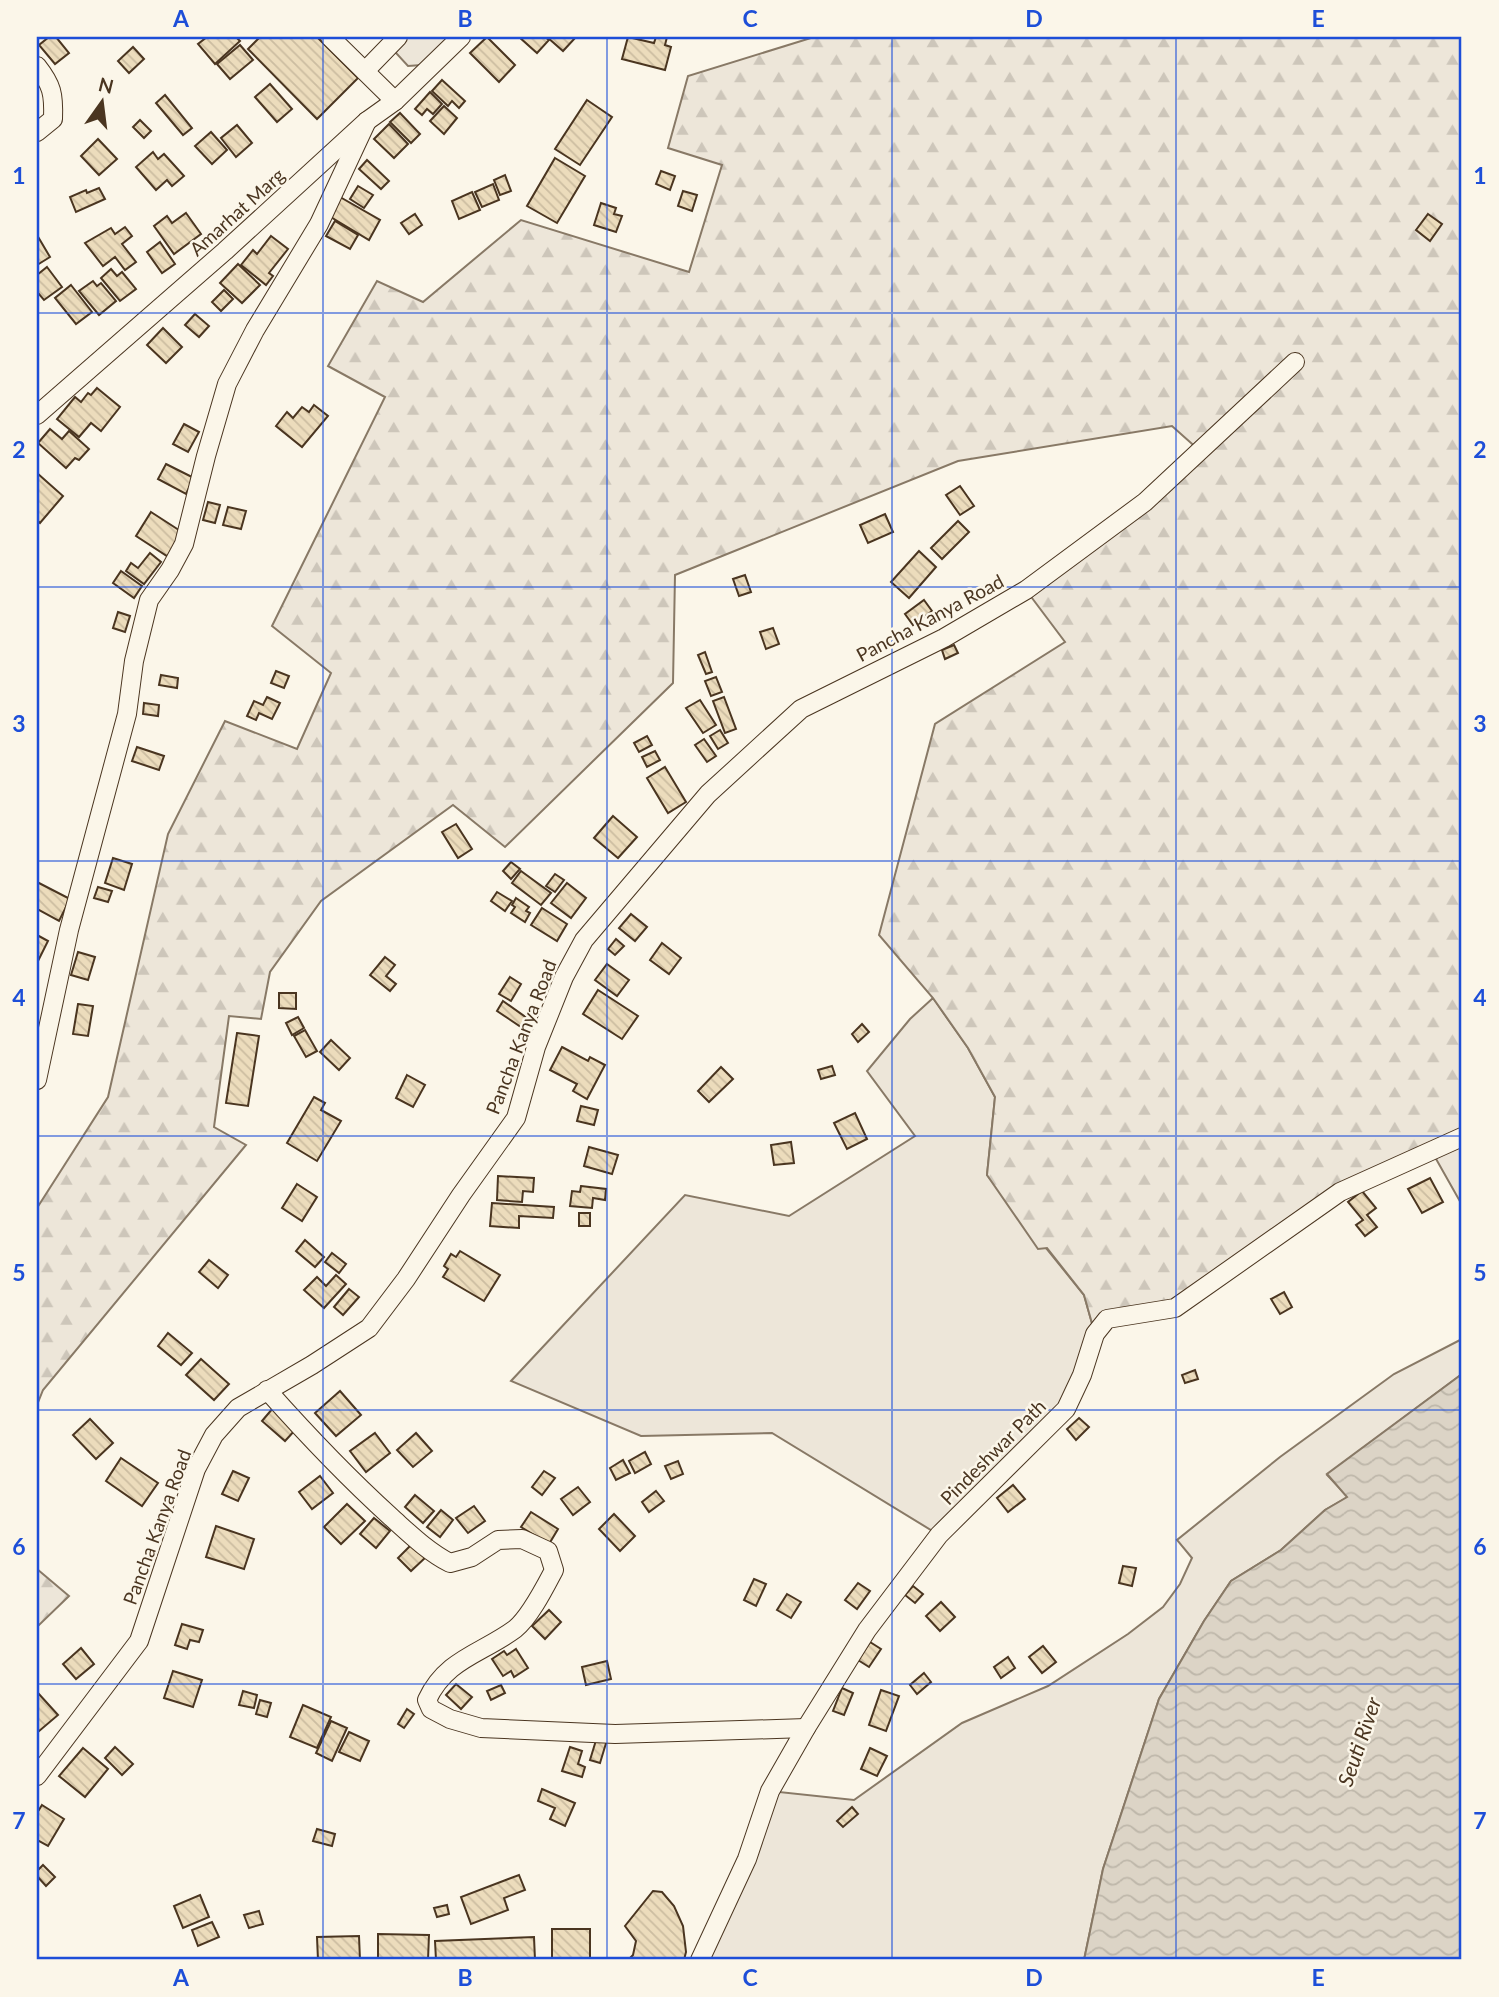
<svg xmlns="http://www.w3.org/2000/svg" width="1499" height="1997" font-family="Lato,sans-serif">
	<defs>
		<pattern id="forest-firs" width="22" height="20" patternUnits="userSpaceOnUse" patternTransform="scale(1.75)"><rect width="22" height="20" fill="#ede6d9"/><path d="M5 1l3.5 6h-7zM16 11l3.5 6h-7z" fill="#cdc6ba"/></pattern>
		<pattern id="water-waves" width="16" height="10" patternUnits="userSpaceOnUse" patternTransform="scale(1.75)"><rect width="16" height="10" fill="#dcd4c6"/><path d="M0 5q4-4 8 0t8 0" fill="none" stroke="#beb7aa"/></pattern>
		<pattern id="building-back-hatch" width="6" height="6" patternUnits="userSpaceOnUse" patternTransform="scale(1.75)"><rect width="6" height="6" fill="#ecdcbc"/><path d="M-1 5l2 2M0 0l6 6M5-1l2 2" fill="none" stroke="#ccbda1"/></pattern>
	</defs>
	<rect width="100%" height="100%" fill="#fbf6e9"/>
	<!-- green -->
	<g fill="#ede6d9" stroke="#887966" stroke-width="2">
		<polygon points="406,37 450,37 422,65 408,66 396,53 397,45"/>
		<polygon points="933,998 968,1048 995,1097 987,1175 1084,1295 1095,1334 1066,1409 939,1535 772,1433 641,1436 511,1381 685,1195 789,1216 915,1136 867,1071 910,1019"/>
		<polygon points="1462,1137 1462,1205 1431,1150"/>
		<polygon points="1462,1339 1462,1374 1327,1475 1348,1497 1325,1510 1281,1550 1231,1581 1204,1621 1159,1699 1103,1869 1084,1960 700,1960 770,1791 854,1800 962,1723 1048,1686 1128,1634 1163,1607 1180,1584 1192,1558 1177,1540 1280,1457 1394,1374"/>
	</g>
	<!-- forest -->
	<g fill="url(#forest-firs)" stroke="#887966" stroke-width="2">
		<polygon points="814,37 1462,37 1462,1137 1340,1192 1175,1308 1131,1313 1095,1334 1084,1295 1047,1248 1038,1249 987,1175 995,1097 968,1048 933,998 879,935 935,724 1065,642 1026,590 1200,451 1172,426 958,461 675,575 673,683 505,847 453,805 321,901 270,972 261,1019 229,1016 214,1127 246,1145 43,1390 37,1405 37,1208 108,1097 168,834 225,721 297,749 331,673 272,626 385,397 328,366 377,281 423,302 521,220 689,272 722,165 668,148 688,76"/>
		<polygon points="37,1569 69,1596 37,1627"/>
	</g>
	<!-- water -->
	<polygon fill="url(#water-waves)" stroke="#887966" stroke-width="2" points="1462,1374 1462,1960 1084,1960 1103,1869 1159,1699 1204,1621 1231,1581 1281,1550 1325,1510 1347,1497 1327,1474"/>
	<!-- building -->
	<g fill="url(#building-back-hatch)" stroke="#4a3520" stroke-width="2">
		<polygon points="49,37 56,37 69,53 55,64 39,45"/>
		<polygon points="207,37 236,37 240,41 215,64 198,44"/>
		<polygon points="260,37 317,37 358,78 317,119 248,49"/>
		<polygon points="487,37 515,65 499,82 470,53"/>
		<polygon points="519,37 545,37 549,40 537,53"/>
		<polygon points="547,37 576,37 563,51"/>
		<polygon points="628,37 654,43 656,37 667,37 665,45 671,47 665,70 622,59"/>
		<polygon points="240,45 253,60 230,79 217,64"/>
		<polygon points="133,47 144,59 129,73 118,61"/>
		<polygon points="442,80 465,101 459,108 452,101 448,106 432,91"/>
		<polygon points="270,84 292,109 277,122 255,97"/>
		<polygon points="430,92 442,104 433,114 427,109 422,115 415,109"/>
		<polygon points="165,95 192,128 183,135 156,103"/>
		<polygon points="587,100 612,117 580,165 555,149"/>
		<polygon points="444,106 457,118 444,134 430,121"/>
		<polygon points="400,113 420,134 411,143 390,122"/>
		<polygon points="140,120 151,131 144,138 133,127"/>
		<polygon points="389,124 408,144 394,158 374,139"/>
		<polygon points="237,125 252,143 236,157 221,138"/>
		<polygon points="211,132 227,150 212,164 195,146"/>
		<polygon points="98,139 117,159 99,175 81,156"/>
		<polygon points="153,152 158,159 164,154 184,176 172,186 167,180 156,190 136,167"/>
		<polygon points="555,158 585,176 557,223 527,206"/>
		<polygon points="367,160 389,181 381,189 359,169"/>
		<polygon points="661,171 675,176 670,190 656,184"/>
		<polygon points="505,175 511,191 500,195 494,180"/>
		<polygon points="493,184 499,200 482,207 475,192"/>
		<polygon points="358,186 373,195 364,208 350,199"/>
		<polygon points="99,188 105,199 76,212 70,197 86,190 87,193"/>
		<polygon points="683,191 697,195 692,211 678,206"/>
		<polygon points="472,192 480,210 459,219 452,201"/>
		<polygon points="340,197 380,220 369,240 329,216"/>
		<polygon points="601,203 616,208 614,214 622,216 616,232 594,225"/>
		<polygon points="186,213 201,234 174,254 154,226 167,216 172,223"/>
		<polygon points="415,214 422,225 409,234 401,223"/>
		<polygon points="1428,214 1442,224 1430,241 1416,230"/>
		<polygon points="335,221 358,235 350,249 326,236"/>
		<polygon points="125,227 132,236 122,244 136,262 125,270 115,257 103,266 85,243 111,228 115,234"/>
		<polygon points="37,235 50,257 37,265"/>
		<polygon points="271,236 288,249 269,273 273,276 266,285 241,265 253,250 257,254"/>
		<polygon points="160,242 175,264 162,273 147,252"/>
		<polygon points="238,264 260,285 242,303 220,283"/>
		<polygon points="47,267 62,287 44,300 39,294 37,295 37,275"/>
		<polygon points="111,269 117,276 122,272 136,289 120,301 101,278"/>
		<polygon points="93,281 97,286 101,283 116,301 99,315 79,291"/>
		<polygon points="71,285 92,312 76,324 55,298"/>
		<polygon points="224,290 233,299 221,311 212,302"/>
		<polygon points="195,314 209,326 199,337 185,325"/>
		<polygon points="163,328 182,347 166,363 147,345"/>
		<polygon points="97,388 120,407 101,431 91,423 79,437 57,419 75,397 81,402 88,393 91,395"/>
		<polygon points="314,405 328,416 302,447 276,426 287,412 293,418 302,407 309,412"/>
		<polygon points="184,424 199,432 188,452 173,444"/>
		<polygon points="50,429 62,439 69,431 89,449 79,460 75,458 66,468 38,443"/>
		<polygon points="166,464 194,478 186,494 158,479"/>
		<polygon points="37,473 63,496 40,523 37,520"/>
		<polygon points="960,486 974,506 960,515 946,495"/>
		<polygon points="208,502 220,505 215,523 203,520"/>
		<polygon points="228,507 246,511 241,529 223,525"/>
		<polygon points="151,512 185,534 170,558 136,536"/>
		<polygon points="885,514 893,532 868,543 860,525"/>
		<polygon points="958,521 969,532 942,559 931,548"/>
		<polygon points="919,551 936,567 909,598 891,582"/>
		<polygon points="150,553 161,562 144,584 126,571 131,563 138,568"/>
		<polygon points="121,571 142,586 134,598 113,583"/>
		<polygon points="745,575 751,592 739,596 733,579"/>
		<polygon points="924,600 932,611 913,625 905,614"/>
		<polygon points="118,612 130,616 125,632 113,628"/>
		<polygon points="773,628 779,644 766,649 760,632"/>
		<polygon points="954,645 958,653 945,659 942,650"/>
		<polygon points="705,652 712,672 706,674 698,655"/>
		<polygon points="276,671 289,676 284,688 271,683"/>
		<polygon points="161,675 178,678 177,688 159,685"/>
		<polygon points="716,677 722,692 711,696 705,681"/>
		<polygon points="267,697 280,703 272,719 259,713 256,720 247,716 254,701 263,705"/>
		<polygon points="724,697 736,729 725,733 713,701"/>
		<polygon points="700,700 716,725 703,733 686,708"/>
		<polygon points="144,703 159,705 158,716 143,714"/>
		<polygon points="720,730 728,743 718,749 710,736"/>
		<polygon points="647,736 652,745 639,752 634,743"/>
		<polygon points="704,739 716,756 707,762 695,745"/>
		<polygon points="137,747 164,756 159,770 132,761"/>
		<polygon points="655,751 660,760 647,767 642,757"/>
		<polygon points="665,767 686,802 668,813 647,778"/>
		<polygon points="613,816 637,837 618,858 594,838"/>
		<polygon points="456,824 472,849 458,858 442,832"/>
		<polygon points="113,858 132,864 124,890 105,883"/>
		<polygon points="511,862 520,869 511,879 503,871"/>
		<polygon points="521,871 551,893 541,905 512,883"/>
		<polygon points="555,874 564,880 555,892 546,886"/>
		<polygon points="37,882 70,899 59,921 37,909"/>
		<polygon points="567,883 586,898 571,918 551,903"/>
		<polygon points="98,887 112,891 108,902 94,898"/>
		<polygon points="497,892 512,901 505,911 491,901"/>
		<polygon points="516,898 529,907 526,911 530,913 525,922 511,913 515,907 512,905"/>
		<polygon points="542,908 567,924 557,941 531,925"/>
		<polygon points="631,914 647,927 635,941 619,928"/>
		<polygon points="37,935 48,941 38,961 37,960"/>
		<polygon points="616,939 624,946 615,955 608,949"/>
		<polygon points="662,943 681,958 669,974 650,960"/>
		<polygon points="78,952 95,957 88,980 71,975"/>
		<polygon points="385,957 395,965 386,976 396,984 390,991 370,975"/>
		<polygon points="607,964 629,980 617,996 595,980"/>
		<polygon points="510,977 521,984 511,1001 499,994"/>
		<polygon points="598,990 638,1016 622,1039 583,1014"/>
		<polygon points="279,993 296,993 296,1009 279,1008"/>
		<polygon points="503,1001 527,1018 521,1027 497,1011"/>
		<polygon points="78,1004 93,1006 88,1036 73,1034"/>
		<polygon points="298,1017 304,1028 292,1035 286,1023"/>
		<polygon points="862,1024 869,1032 858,1042 852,1034"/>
		<polygon points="305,1030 317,1051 306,1057 294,1036"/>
		<polygon points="237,1033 259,1036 248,1106 226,1103"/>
		<polygon points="331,1040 350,1058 339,1070 320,1052"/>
		<polygon points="562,1047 588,1061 590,1057 605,1065 587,1099 573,1091 577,1084 550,1070"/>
		<polygon points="832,1066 835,1075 821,1079 818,1070"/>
		<polygon points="721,1067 733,1079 709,1102 698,1091"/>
		<polygon points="407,1075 425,1085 413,1107 396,1098"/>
		<polygon points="314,1097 325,1103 321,1110 341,1121 317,1161 287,1143"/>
		<polygon points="581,1106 598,1110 594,1125 577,1121"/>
		<polygon points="855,1113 867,1139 847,1149 834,1123"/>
		<polygon points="791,1142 794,1163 774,1165 771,1145"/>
		<polygon points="589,1147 618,1155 612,1174 584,1166"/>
		<polygon points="498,1176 534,1178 533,1192 523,1191 522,1202 497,1200"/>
		<polygon points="1430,1178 1443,1202 1422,1213 1408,1189"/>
		<polygon points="297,1184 317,1197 302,1221 282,1208"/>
		<polygon points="581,1186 606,1189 605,1200 593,1198 592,1208 570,1206 572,1191 580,1192"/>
		<polygon points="1362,1191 1376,1208 1367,1215 1377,1227 1365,1236 1356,1225 1363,1220 1348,1202"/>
		<polygon points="492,1203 554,1207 553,1218 519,1216 519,1228 490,1226"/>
		<rect x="579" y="1213" width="11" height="13"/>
		<polygon points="305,1240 324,1257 315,1267 296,1251"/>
		<polygon points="460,1251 500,1275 484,1301 443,1277 448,1269 444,1266 451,1254 456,1257"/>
		<polygon points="332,1253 346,1264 339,1273 325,1262"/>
		<polygon points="209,1260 228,1275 218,1288 199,1272"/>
		<polygon points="336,1275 346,1284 324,1308 304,1290 317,1277 326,1286"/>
		<polygon points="349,1289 359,1297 343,1315 334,1307"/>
		<polygon points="1284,1292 1292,1307 1280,1314 1271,1299"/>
		<polygon points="168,1333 192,1353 181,1365 158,1346"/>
		<polygon points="201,1359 229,1384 214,1400 186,1375"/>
		<polygon points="1195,1370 1198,1379 1185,1383 1182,1375"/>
		<polygon points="340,1391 361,1415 336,1436 315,1413"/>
		<polygon points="273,1408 296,1429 285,1441 262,1421"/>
		<polygon points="1079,1418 1089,1427 1076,1440 1067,1429"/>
		<polygon points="90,1419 113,1443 96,1459 73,1435"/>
		<polygon points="375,1433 390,1453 366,1472 350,1451"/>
		<polygon points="416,1433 432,1451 413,1467 397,1450"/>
		<polygon points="645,1452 651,1464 635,1473 629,1461"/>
		<polygon points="121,1458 158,1483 142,1506 106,1481"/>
		<polygon points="623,1460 630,1473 616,1480 610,1468"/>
		<polygon points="678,1461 683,1474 671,1479 665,1466"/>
		<polygon points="233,1471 249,1478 238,1501 222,1494"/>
		<polygon points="544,1471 555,1478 542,1495 532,1487"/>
		<polygon points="320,1476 333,1493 312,1509 299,1492"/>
		<polygon points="1013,1485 1025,1499 1008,1512 997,1498"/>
		<polygon points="578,1487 590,1502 573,1515 561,1499"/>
		<polygon points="656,1491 664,1501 649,1512 642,1502"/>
		<polygon points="415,1495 434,1511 423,1523 405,1507"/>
		<polygon points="347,1504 365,1521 341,1544 324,1527"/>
		<polygon points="474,1506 485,1521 468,1533 456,1518"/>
		<polygon points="441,1510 453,1520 440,1537 427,1527"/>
		<polygon points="531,1512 558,1529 549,1544 521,1527"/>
		<polygon points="614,1514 635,1536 620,1551 599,1529"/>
		<polygon points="374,1518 390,1531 376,1548 360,1534"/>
		<polygon points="216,1526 254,1539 244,1569 206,1557"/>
		<polygon points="413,1543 426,1557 411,1571 398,1558"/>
		<polygon points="1123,1566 1136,1568 1132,1586 1119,1583"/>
		<polygon points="754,1579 766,1584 756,1606 744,1600"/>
		<polygon points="858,1583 870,1591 857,1609 845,1600"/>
		<polygon points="913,1586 923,1594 915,1603 905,1595"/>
		<polygon points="787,1594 801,1602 791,1618 777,1610"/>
		<polygon points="941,1602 955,1617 940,1631 926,1616"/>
		<polygon points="549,1610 561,1622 545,1639 532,1626"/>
		<polygon points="182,1624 203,1630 199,1642 190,1640 187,1649 175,1645"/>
		<polygon points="870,1642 881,1649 869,1667 858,1660"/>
		<polygon points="1043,1646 1056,1662 1042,1673 1029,1657"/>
		<polygon points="81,1648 94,1664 76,1679 63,1664"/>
		<polygon points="516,1649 528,1668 514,1677 511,1671 503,1676 492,1659 504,1651 507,1655"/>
		<polygon points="1008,1657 1015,1668 1001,1678 994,1667"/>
		<polygon points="607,1661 611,1679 586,1685 582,1667"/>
		<polygon points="173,1671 202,1680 193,1707 164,1698"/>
		<polygon points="924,1673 931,1682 917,1694 910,1685"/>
		<polygon points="456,1684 472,1697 461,1709 446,1695"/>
		<polygon points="501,1685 505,1693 491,1700 487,1691"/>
		<polygon points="842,1688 853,1693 844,1715 833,1711"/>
		<polygon points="881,1690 899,1696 886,1731 869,1725"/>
		<polygon points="243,1691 257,1695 254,1708 239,1705"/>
		<polygon points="38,1693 58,1715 38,1732 37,1695"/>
		<polygon points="260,1700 271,1703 267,1717 256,1714"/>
		<polygon points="303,1705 331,1717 317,1748 290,1737"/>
		<polygon points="407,1709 414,1714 404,1728 398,1724"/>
		<polygon points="331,1721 347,1728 332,1761 316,1753"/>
		<polygon points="349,1732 369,1741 360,1761 339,1752"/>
		<polygon points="597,1737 607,1740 600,1763 590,1760"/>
		<polygon points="115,1747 133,1764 122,1775 105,1758"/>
		<polygon points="570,1747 582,1751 578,1764 585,1767 582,1777 562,1771"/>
		<polygon points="83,1748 108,1769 85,1797 59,1776"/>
		<polygon points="870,1748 887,1756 877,1776 861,1769"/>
		<polygon points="542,1789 575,1803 565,1826 550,1819 555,1808 538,1801"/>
		<polygon points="42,1805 64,1819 48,1846 37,1840 37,1813"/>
		<polygon points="852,1807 858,1814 843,1827 837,1821"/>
		<polygon points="317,1829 335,1834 332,1846 313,1841"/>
		<polygon points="43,1865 55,1877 46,1886 37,1876 37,1871"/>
		<polygon points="519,1875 525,1890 504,1898 508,1910 471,1924 461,1897"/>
		<polygon points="653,1891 662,1892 674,1906 683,1926 686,1952 684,1960 628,1960 633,1955 636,1941 625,1926"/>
		<polygon points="200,1895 209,1917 183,1928 174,1906"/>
		<polygon points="447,1905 449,1914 437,1917 434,1908"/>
		<polygon points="259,1911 263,1924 249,1928 244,1915"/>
		<polygon points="212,1922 219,1937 198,1946 192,1930"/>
		<rect x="552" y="1929" width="38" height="31"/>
		<polygon points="378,1934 429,1935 428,1960 378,1960"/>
		<polygon points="359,1936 360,1960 318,1960 317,1937"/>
		<polygon points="534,1937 535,1960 436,1960 435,1941"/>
	</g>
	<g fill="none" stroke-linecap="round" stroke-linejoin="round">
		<defs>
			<g id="minor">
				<polyline points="330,37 395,101"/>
				<path d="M37,66c15,19 17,28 16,53l-16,13"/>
				<polyline points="365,71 398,37"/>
				<polyline points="37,415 225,251 367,121 395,101 461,37"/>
				<polyline points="37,1080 69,930 127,714 134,661 149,600 170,570 184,544 206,456 227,384 255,330 319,224 367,121"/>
				<path d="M267,1390c40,45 80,87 124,127 19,17 36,34 59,46l22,-6 26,-17 24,-1 26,12 6,19c-9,17 -24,47 -39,59 -34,25 -69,30 -88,71l4,9 19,10 31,9 134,6 191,-6"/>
				<polyline points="37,1776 139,1641 196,1469 214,1435 238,1408 312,1365 369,1328 406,1279 461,1195 516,1118 536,1047 564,977 584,940 708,794 801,709 944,638 1026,590 1145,502 1295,362"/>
				<polyline points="700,1960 747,1859 770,1791 806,1728 867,1630 939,1535 1066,1409 1082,1375 1095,1334 1107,1319 1175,1308 1340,1192 1462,1137"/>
			</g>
		</defs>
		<!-- minor casing -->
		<use href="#minor" stroke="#4a3520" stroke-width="20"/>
		<!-- minor -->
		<use href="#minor" stroke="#fbf6e9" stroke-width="18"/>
	</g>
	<!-- grid -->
	<path fill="none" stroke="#1d4ed8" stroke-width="2" stroke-opacity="0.55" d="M323,37v1923M607,37v1923M892,37v1923M1176,37v1923M37,313h1425M37,587h1425M37,861h1425M37,1136h1425M37,1410h1425M37,1684h1425"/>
	<g text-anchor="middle" stroke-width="5" stroke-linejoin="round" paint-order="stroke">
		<!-- street labels -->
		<g font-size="19" fill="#4a3520" stroke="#fbf6e9">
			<text transform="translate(237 212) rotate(-42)" y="7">Amarhat Marg</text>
			<text transform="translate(930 618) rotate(-28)" y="7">Pancha Kanya Road</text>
			<text transform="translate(521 1037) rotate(-69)" y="7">Pancha Kanya Road</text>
			<text transform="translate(993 1452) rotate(-45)" y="7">Pindeshwar Path</text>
			<text transform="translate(157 1527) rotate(-70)" y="7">Pancha Kanya Road</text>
		</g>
		<!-- water labels -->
		<g font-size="21" font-style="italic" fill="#4a3520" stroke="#fbf6e9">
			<text transform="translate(1360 1742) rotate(-71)" y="7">Seuti River</text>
		</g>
	</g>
	<!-- border -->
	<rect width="1499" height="1997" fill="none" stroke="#fbf6e9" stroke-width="77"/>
	<!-- north arrow -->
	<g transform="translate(102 102) rotate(14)" stroke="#fbf6e9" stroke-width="5" paint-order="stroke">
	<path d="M0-5L12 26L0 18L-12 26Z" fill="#4a3520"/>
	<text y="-10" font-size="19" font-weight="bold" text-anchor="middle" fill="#4a3520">N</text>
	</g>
	<rect x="38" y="38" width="1422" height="1920" fill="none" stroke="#1d4ed8" stroke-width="2.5"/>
	<g font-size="23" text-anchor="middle" font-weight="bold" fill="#1d4ed8">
		<text x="181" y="27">A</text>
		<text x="465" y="27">B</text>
		<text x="750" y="27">C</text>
		<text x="1034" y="27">D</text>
		<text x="1318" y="27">E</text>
		<text x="19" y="184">1</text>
		<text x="1480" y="184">1</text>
		<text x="19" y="458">2</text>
		<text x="1480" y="458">2</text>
		<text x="19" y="732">3</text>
		<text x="1480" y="732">3</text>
		<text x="19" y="1006">4</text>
		<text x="1480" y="1006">4</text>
		<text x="19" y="1281">5</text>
		<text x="1480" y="1281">5</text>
		<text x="19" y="1555">6</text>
		<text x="1480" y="1555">6</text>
		<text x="19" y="1829">7</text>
		<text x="1480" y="1829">7</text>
		<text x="181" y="1986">A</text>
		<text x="465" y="1986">B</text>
		<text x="750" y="1986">C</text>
		<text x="1034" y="1986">D</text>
		<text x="1318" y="1986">E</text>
	</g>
</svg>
